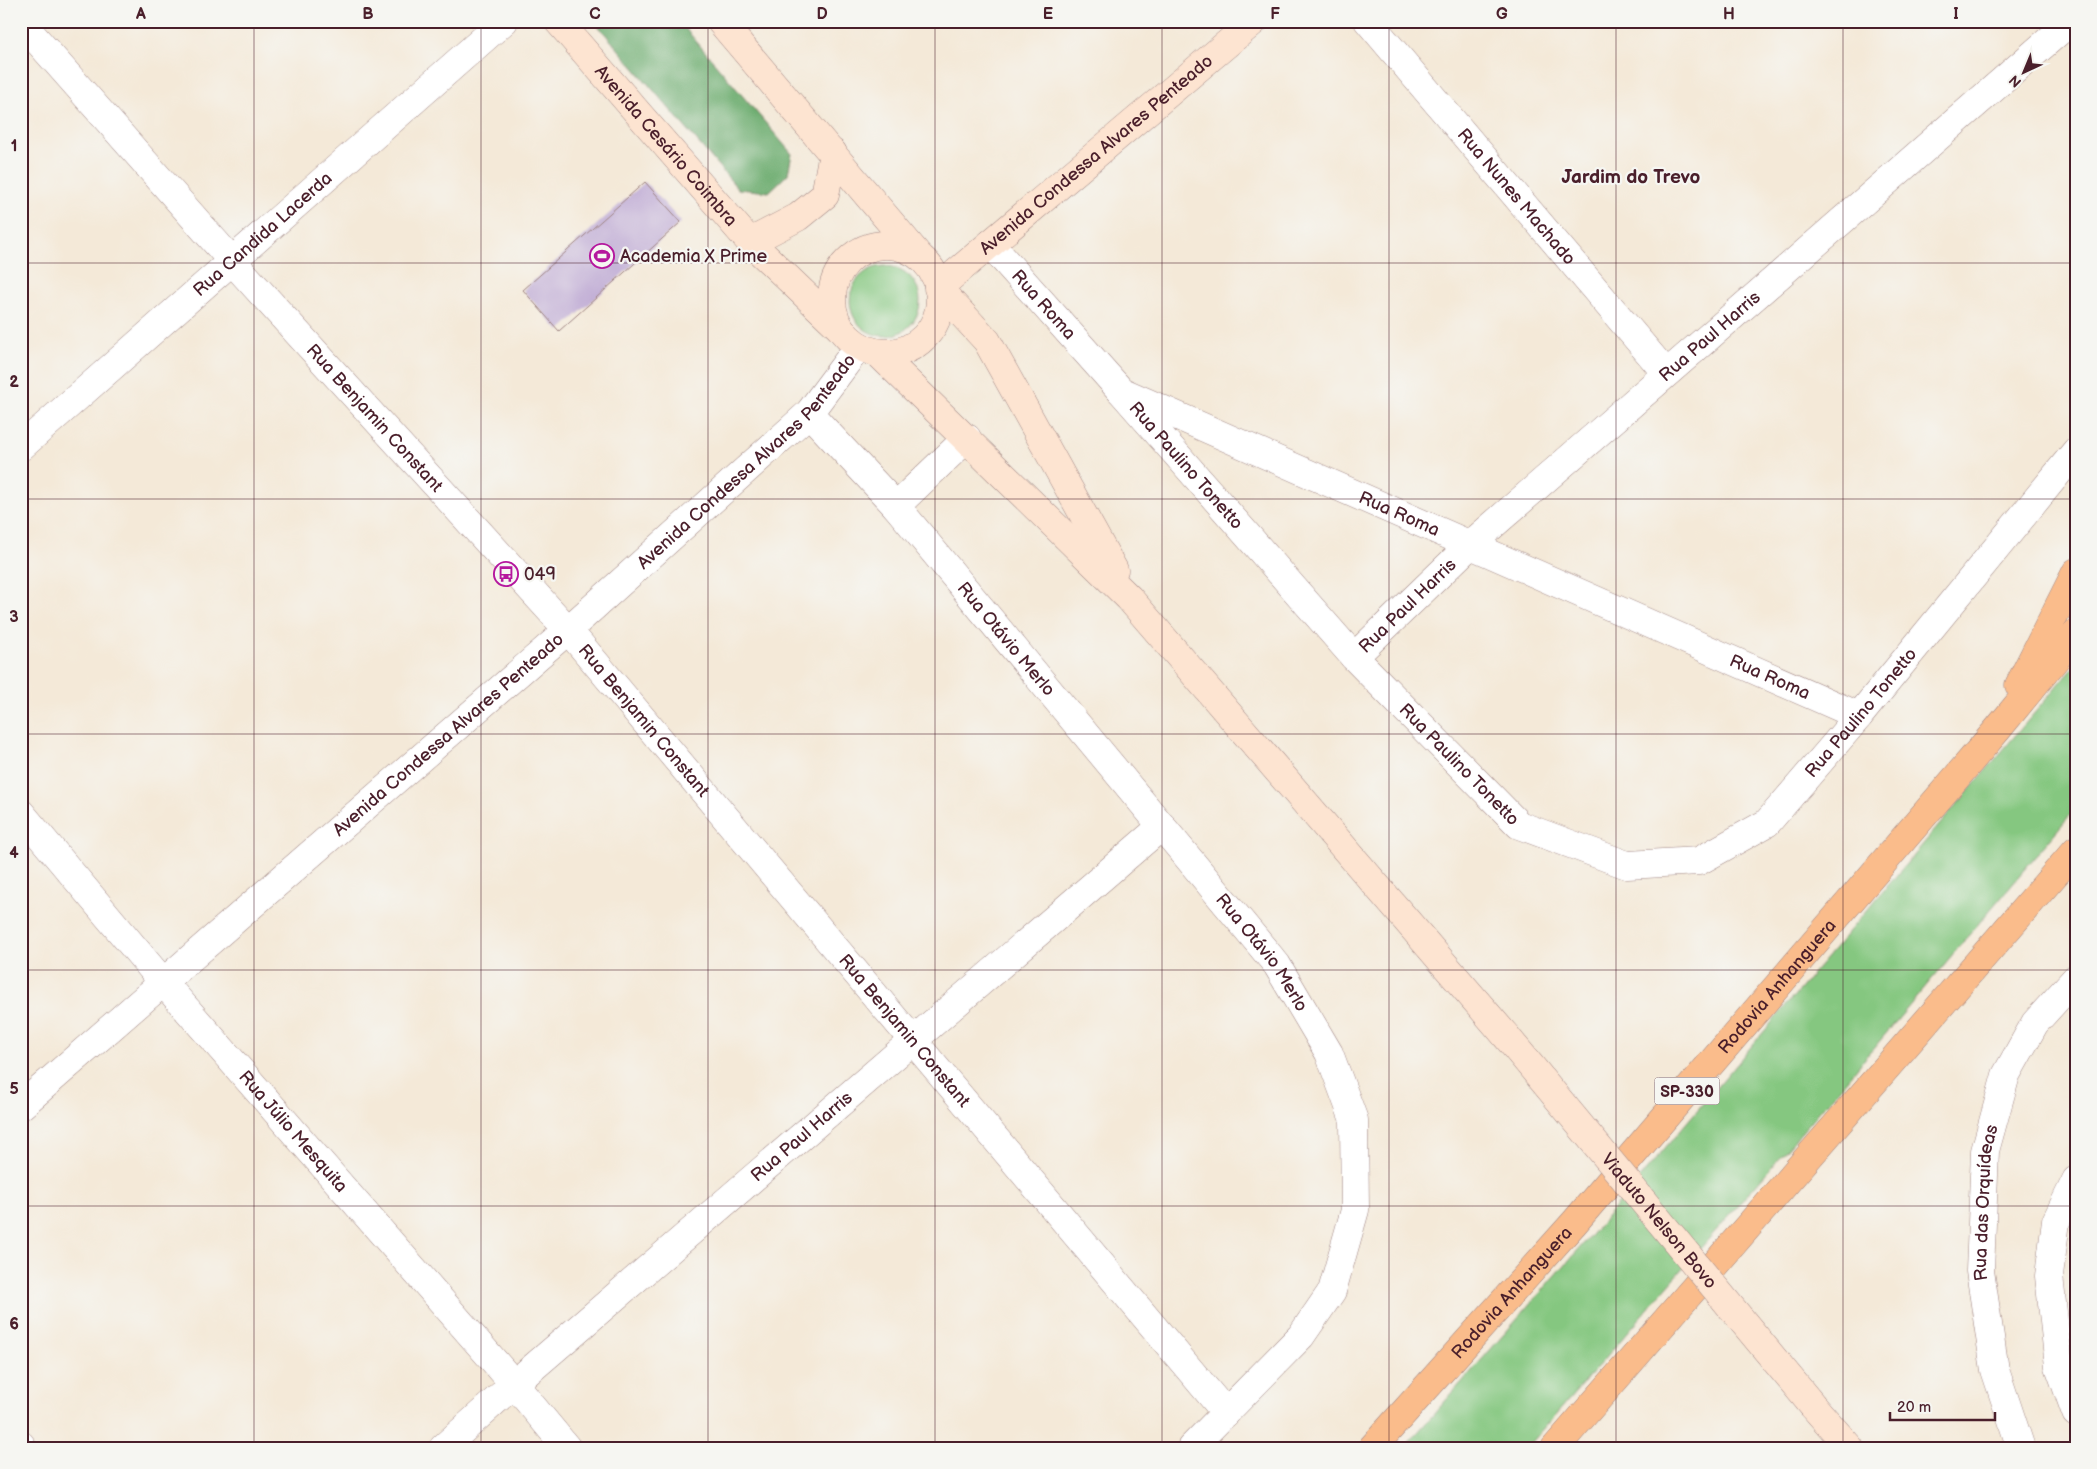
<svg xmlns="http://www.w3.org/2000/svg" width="2097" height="1469" font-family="'Balsamiq Sans',sans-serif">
	<rect width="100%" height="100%" fill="#f6f6f2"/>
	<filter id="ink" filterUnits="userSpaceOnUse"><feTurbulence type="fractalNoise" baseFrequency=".02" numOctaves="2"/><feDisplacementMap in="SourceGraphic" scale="10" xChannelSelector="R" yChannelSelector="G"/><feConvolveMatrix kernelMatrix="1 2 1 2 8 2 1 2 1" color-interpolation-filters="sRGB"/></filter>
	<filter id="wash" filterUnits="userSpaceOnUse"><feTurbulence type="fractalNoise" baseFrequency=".0096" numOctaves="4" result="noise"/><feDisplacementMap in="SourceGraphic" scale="20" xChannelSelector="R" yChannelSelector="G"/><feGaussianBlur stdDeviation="1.12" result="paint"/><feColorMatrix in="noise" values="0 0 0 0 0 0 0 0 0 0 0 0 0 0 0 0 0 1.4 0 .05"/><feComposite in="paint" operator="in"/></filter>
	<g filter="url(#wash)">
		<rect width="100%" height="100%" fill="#f4e9d8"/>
		<!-- green -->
		<g fill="#85c780" stroke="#687356">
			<circle cx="885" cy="301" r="35"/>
			<polygon points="2076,664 2076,808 1846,1081 1527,1448 1404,1448 1592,1234"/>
		</g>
		<!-- forest -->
		<polygon fill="#6cac6e" stroke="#5b664c" points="594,21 679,21 792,154 788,174 769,192 738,189"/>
		<g id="blocks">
			<!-- building -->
			<polygon fill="#c1add5" points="645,182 681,222 559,331 523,290"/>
		</g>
	</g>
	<g filter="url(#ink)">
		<use href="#blocks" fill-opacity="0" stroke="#9f8482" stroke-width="1"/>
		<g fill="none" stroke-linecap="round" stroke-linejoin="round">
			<defs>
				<g id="street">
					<path id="s1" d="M1368,21l298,352"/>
					<path id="s2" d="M21,22l212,240 335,368 658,783"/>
					<path id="s3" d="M990,244l131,147 738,325"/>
					<path id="s4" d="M1121,391l233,266 165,168 108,40 72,-4 68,-38 92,-107 217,-265"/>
					<polyline points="809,413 896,506"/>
					<path id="s5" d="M967,438l-71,68 381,459 52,88 25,67 1,90 -23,81 -31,45 -110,112"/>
					<path id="s6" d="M21,447l483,-426"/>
					<path id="s7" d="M1354,657l116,-112 601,-524"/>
					<path id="s8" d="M21,813l142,169 351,402 53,64"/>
					<path id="s9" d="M21,1106l547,-476 241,-217 50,-67"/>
					<polyline points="2076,1180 2056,1221 2049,1276 2059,1366 2076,1413"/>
					<polyline points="21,1445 23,1448"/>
					<path id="s10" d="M443,1448l71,-64 648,-558"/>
					<path id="s11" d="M2021,1448l-26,-78 -15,-99 5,-120 21,-76 29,-52 41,-45"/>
				</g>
				<g id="secondary">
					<path id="s12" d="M558,21l192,221 92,88"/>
					<polyline points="720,21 919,256"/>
					<polyline points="750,242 798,217 825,195 833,153"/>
					<circle cx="886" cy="299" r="54"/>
					<polyline points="878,353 1129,598 1506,1036"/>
					<path id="s13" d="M1114,570l-127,-229 -49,-53 316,-267"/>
					<polyline points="1813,1406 1850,1448"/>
				</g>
				<g id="highway">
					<polyline points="2019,685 2076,572"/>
					<path id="s14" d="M1372,1448l202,-225 423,-493 79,-96"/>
					<polyline points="1555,1448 2076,850"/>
				</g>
			</defs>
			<!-- street casing -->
			<use href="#street" stroke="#9f8482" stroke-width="29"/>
			<!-- secondary casing -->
			<use href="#secondary" stroke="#9f8482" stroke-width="29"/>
			<!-- highway casing -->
			<use href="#highway" stroke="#9f8482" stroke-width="29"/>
			<!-- street -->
			<use href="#street" stroke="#fff" stroke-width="28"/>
			<!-- secondary -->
			<use href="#secondary" stroke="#fde4d1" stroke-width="28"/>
			<!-- highway -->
			<use href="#highway" stroke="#fabc8b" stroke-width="28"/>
			<defs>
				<g id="secondary-bridge">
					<path id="s15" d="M1506,1036l307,370"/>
				</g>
			</defs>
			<!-- secondary-bridge casing -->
			<use href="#secondary-bridge" stroke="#9f8482" stroke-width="29" stroke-linecap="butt"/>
			<!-- secondary-bridge -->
			<use href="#secondary-bridge" stroke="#fde4d1" stroke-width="28"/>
		</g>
	</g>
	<!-- grid -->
	<path fill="none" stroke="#4a1f2b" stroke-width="1" stroke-opacity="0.55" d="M254,21v1427M481,21v1427M708,21v1427M935,21v1427M1162,21v1427M1389,21v1427M1616,21v1427M1843,21v1427M21,263h2055M21,499h2055M21,734h2055M21,970h2055M21,1206h2055"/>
	<!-- icons -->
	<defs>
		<symbol id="stadium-ring" viewBox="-11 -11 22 22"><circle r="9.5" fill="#f6f6f2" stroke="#b5179e" stroke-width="1.5"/><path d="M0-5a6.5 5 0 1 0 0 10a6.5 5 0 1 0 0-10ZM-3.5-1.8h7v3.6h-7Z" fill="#b5179e"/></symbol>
		<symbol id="bus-ring" viewBox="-11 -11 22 22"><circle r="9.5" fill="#f6f6f2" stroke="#b5179e" stroke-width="1.5"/><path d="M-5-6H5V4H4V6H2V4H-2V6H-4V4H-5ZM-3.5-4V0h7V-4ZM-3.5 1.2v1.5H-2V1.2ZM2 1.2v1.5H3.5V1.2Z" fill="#b5179e"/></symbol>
	</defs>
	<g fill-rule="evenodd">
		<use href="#stadium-ring" x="588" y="242" width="28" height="28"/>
		<use href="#bus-ring" x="492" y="560" width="28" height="28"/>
	</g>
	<g text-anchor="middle" stroke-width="4.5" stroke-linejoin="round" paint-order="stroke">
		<!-- shield labels -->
		<rect fill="#f6f6f2" stroke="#7e6067" stroke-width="1" x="1654.5" y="1077.5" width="65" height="27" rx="4"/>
		<g font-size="16" font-weight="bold" fill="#4a1f2b">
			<text x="1687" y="1097">SP-330</text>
		</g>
		<!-- street labels -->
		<g font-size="18" fill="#4a1f2b" stroke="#f6f6f2">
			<text dy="6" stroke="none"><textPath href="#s12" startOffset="165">Avenida Cesário Coimbra</textPath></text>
			<text dy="6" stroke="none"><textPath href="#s13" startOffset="541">Avenida Condessa Alvares Penteado</textPath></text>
			<text dy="6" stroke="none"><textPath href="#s1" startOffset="230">Rua Nunes Machado</textPath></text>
			<text dy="6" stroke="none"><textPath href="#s6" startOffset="322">Rua Candida Lacerda</textPath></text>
			<text dy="6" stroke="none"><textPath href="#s3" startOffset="81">Rua Roma</textPath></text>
			<text dy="6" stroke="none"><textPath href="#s7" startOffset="479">Rua Paul Harris</textPath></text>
			<text dy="6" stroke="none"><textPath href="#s2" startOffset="531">Rua Benjamin Constant</textPath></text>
			<text dy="6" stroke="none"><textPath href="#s9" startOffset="971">Avenida Condessa Alvares Penteado</textPath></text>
			<text dy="6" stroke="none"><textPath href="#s4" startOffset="99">Rua Paulino Tonetto</textPath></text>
			<text dy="6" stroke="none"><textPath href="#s3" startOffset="501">Rua Roma</textPath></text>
			<text dy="6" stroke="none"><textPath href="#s7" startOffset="74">Rua Paul Harris</textPath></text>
			<text dy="6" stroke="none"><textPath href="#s5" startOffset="271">Rua Otávio Merlo</textPath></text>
			<text dy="6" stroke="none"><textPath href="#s3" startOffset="906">Rua Roma</textPath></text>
			<text dy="6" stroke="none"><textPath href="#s4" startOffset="999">Rua Paulino Tonetto</textPath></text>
			<text dy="6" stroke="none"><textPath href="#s2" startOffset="936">Rua Benjamin Constant</textPath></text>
			<text dy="6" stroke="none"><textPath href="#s9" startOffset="566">Avenida Condessa Alvares Penteado</textPath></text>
			<text dy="6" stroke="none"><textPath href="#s4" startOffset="504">Rua Paulino Tonetto</textPath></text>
			<text dy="6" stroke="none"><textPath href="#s5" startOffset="676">Rua Otávio Merlo</textPath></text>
			<text dy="6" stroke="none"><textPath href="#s14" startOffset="614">Rodovia Anhanguera</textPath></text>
			<text dy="6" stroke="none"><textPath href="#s2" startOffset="1341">Rua Benjamin Constant</textPath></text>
			<text dy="6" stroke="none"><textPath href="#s8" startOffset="419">Rua Júlio Mesquita</textPath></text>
			<text dy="6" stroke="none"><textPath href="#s10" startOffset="475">Rua Paul Harris</textPath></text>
			<text dy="6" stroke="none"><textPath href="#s11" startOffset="251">Rua das Orquídeas</textPath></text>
			<text dy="6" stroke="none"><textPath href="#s15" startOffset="240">Viaduto Nelson Bovo</textPath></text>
			<text dy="6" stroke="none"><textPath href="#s14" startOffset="209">Rodovia Anhanguera</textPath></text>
		</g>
		<!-- poi labels -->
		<g font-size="18" fill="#4a1f2b" stroke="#f6f6f2" text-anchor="start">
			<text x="620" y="262">Academia X Prime</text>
			<text x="524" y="580">049</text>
		</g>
		<!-- neighbourhood labels -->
		<g font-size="19" font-weight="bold" fill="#4a1f2b" stroke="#f6f6f2">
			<text x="1631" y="183">Jardim do Trevo</text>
		</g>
	</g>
	<!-- margin -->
	<rect width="2097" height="1469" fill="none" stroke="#f6f6f2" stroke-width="55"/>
	<!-- north arrow -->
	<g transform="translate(2024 72) rotate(224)" stroke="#f6f6f2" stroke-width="4" paint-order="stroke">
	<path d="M0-4L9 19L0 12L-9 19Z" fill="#4a1f2b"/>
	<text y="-8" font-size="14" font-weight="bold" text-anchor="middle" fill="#4a1f2b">N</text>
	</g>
	<!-- scale -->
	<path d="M1890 1412v8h105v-8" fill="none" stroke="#4a1f2b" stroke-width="2.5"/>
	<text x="1897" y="1412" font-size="15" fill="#4a1f2b" stroke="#f6f6f2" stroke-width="4" paint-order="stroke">20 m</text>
	<rect x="28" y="28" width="2042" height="1414" fill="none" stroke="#4a1f2b" stroke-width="2"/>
	<g font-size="16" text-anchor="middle" font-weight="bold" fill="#4a1f2b">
		<text x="141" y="19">A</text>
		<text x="368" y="19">B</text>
		<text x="595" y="19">C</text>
		<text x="822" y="19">D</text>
		<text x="1048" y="19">E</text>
		<text x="1275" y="19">F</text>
		<text x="1502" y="19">G</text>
		<text x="1729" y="19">H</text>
		<text x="1956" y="19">I</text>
		<text x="14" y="151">1</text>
		<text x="14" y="387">2</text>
		<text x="14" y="622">3</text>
		<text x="14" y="858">4</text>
		<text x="14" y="1094">5</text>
		<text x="14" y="1329">6</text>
	</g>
</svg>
